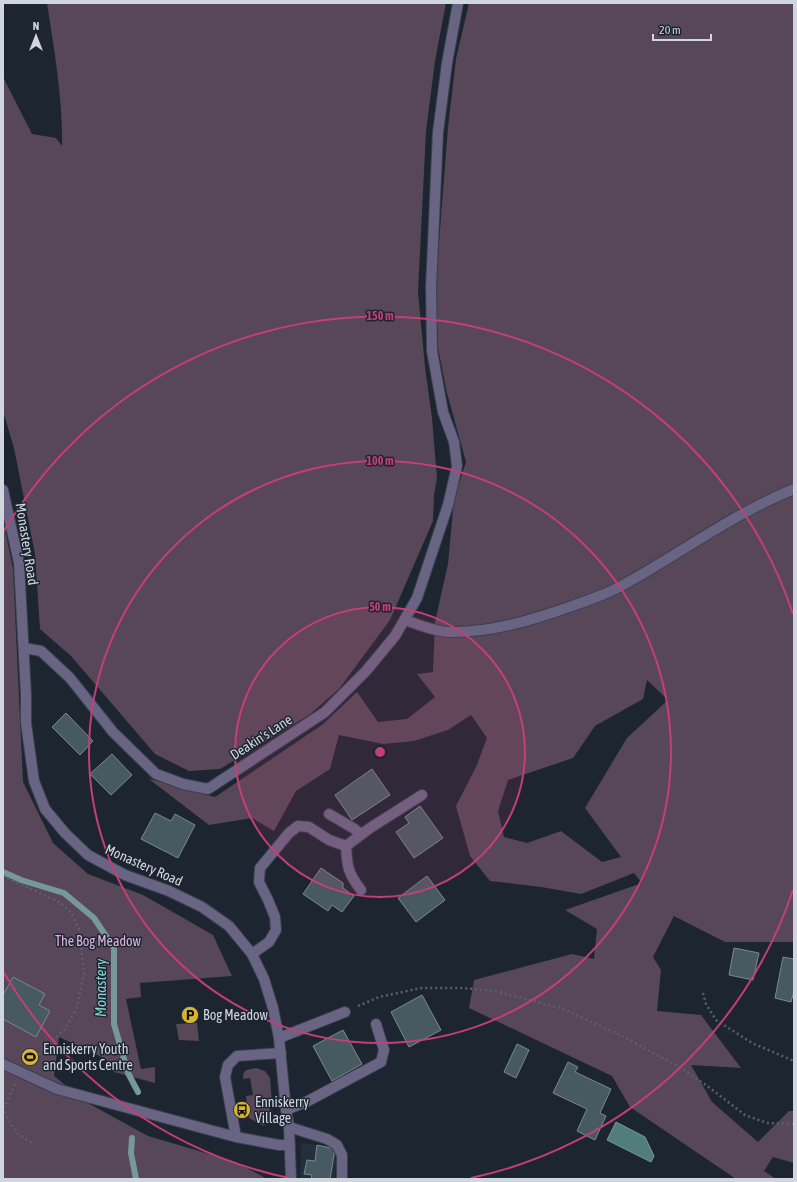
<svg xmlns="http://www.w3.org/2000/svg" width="797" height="1182" font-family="'Asap Condensed',sans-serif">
	<rect width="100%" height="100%" fill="#1d2531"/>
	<!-- built -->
	<polygon fill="#242e3f" points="301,1143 337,1148 335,1179 300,1179"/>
	<!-- green -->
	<g fill="#574758" fill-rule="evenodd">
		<path d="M47,3h399l-11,58 -9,70 -8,161 7,75 7,51 5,60 -3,17 -1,26 -43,99 -51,69 -30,26 -89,54 -31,2 -34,-17 -84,-98 -31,-27 -5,-75 -21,-106 -11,-37v-334l29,57 24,4 6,8c1,-48 -8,-96 -15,-143z"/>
		<path d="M469,3h325v939h-69l-51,-26 -21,41 8,13 -4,41 44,4 40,53 -50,-3 21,37 46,40 31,-31h5v52l-21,-6 -9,14 12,8h-40l-106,-72 -18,-31 -143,-68 5,-28 98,-26 22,5 3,-30 -32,-19 77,-27 -8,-10 -53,21 -40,-7 -51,-6 -20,-25 -14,-50 20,-39 11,-29 -16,-23 -23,15 -34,11 -31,3 -44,-9 -9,34 -34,22 -22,40 -22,-13 -43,7 -60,-46 66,18 107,-72 35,-33 21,30 29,-3 28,-22 -18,-23 16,-2 2,-50 13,-58 6,-65 12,-37 -19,-69 -9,-45 -2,-67 12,-154 8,-68zM647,680l21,20 -41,38 -42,70 36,49 -19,5 -41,-31 -34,12 -23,-6 -6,-26 10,-31 65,-22 22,-32 48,-27z"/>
		<polygon points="3,519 13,569 23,782 53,843 88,874 143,895 213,935 232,976 140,983 141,997 126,999 141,1069 155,1067 155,1083 114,1072 106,1059 59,1037 54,1076 86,1102 148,1136 236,1162 267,1179 3,1179"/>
		<polygon points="197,1023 199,1041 179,1040 176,1024"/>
		<path d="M256,1068l9,3 5,7 2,25 -8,23 -15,-8 -3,-22 7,-1 -3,-17 -7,1c0,-10 4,-9 13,-11z"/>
	</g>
	<!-- water -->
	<polygon fill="#517d7b" stroke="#779899" points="616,1122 645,1137 654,1156 651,1162 607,1140"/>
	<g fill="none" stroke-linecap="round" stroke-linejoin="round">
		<!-- stream -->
		<g stroke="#779899" stroke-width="6">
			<polyline points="3,872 21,880 64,893 94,918 114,948 114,1024 128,1073 138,1092"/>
			<polyline points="132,1138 131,1153 136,1179"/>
		</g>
	</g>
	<!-- building -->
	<g fill="#485a61" stroke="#778a92">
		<polygon points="66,713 93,741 80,755 52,727"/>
		<polygon points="112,754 132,775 111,795 90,774"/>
		<polygon points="372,769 390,795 352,820 335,795"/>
		<polygon points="420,806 443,838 414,858 396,832 409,823 405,817"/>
		<polygon points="155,813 171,821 175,814 195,825 178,858 141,839"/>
		<polygon points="321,868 343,883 343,888 354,896 342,912 332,905 328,911 303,894"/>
		<polygon points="427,876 445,900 416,922 398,898"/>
		<polygon points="734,948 759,953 753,980 729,975"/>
		<polygon points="783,957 794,959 794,991 791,1002 775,998"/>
		<polygon points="13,977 45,994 39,1005 50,1011 36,1037 3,1019 3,995"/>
		<polygon points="422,995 441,1030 409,1047 391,1012"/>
		<polygon points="343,1030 362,1064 332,1081 313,1046"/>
		<polygon points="517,1044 529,1050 516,1078 504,1072"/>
		<polygon points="568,1062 578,1067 575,1072 611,1089 600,1113 606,1116 595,1140 577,1131 587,1109 553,1093"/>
		<polygon points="317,1145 335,1149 330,1179 311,1179 312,1175 304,1174 307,1160 315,1161"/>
	</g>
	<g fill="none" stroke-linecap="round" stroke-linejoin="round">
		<defs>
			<g id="minor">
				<polyline points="3,490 19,563 26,695 26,723 34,781 45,809 65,833 88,855 125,875 169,891 202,907 229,926 252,954 264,979 273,1008 279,1038 286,1110 289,1127 291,1179"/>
				<path d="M405,620c14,5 28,11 43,12 42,1 85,-12 124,-26 20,-7 40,-14 58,-25 55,-31 105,-68 164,-92"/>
				<polyline points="24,648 41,651 70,678 113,732 156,774 183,784 208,789 325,712 366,671 395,636 417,598 448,505 457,466 454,442 443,412 432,351 431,287 438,132 447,63 458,3"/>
				<polyline points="329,814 353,828 361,834"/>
				<path d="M346,846c1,21 2,27 15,44"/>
				<polyline points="252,954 269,942 276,930 275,917 268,900 259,882 260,868 289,833 298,826 309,827 329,840 346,846 370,828 422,795"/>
				<polyline points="279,1038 345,1012"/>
				<polyline points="3,1064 57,1089 236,1137 279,1145 290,1145"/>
				<polyline points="286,1110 308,1101 381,1062 384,1050 376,1024"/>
				<polyline points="289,1127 327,1139 337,1145 342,1155 342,1179"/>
				<polyline points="236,1137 225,1077 228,1065 237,1056 281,1053"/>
			</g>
		</defs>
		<!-- minor casing -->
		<use href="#minor" stroke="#3a414d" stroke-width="12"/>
		<!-- path -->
		<g stroke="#5a616c" stroke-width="2.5" stroke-dasharray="2 3" stroke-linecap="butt">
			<polyline points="3,876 61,903 71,913 79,929 84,973 77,1007 65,1029 32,1061"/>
			<polyline points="703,993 706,1004 716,1020 752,1043 794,1061"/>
			<polyline points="358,1006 379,997 421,988 463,988 495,991 563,1009 620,1035 679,1067 706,1085 745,1115 767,1123 794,1124"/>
			<polyline points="15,1084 4,1108 9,1121 18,1134 32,1143"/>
		</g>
		<!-- minor -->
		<use href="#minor" stroke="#696483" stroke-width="10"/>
	</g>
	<!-- distance rings -->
	<circle cx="380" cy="752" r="145" fill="#c53e75" fill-opacity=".12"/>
	<g fill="none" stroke="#c53e75" stroke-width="2">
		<circle cx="380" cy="752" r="145"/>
		<circle cx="380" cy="752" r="291"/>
		<path d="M793 890A436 436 0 0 1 471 1178M289 1178A436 436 0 0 1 4 973M4 531A436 436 0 0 1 793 614"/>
	</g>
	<!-- icons -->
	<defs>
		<symbol id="parking-disc" viewBox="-11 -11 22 22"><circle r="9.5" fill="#d8b434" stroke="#1d2531"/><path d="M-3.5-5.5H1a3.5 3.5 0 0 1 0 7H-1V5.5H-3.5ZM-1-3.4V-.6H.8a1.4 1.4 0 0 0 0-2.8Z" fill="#111"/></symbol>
		<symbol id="stadium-disc" viewBox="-11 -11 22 22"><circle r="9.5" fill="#d8b434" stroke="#1d2531"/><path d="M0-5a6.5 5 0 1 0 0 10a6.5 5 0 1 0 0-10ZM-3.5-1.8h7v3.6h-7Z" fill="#111"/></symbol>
		<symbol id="bus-disc" viewBox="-11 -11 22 22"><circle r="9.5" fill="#d8b434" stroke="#1d2531"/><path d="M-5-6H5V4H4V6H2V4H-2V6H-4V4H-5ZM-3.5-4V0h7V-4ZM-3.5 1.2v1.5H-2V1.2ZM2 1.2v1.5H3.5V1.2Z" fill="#111"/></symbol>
	</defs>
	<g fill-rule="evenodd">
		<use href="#parking-disc" x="180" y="1005" width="20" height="20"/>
		<use href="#stadium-disc" x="20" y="1047" width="20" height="20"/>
		<use href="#bus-disc" x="232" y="1100" width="20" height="20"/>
	</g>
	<g text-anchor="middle" stroke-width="3" stroke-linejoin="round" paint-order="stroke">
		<!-- street labels -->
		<g font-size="14" fill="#d0d6de" stroke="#1d2531">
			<text transform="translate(27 544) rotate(81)" y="5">Monastery Road</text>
			<text transform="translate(261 737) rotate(-33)" y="5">Deakin's Lane</text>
			<text transform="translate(144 865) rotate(24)" y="5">Monastery Road</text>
		</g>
		<!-- park labels -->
		<g font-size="14" fill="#ddb2df" stroke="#1d2531">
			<text x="98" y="946">The Bog Meadow</text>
		</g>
		<!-- poi labels -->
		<g font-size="14" fill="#d0d6de" stroke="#1d2531" text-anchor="start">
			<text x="203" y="1020">Bog Meadow</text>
			<text x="43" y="1054">Enniskerry Youth<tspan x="43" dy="16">and Sports Centre</tspan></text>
			<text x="255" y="1107">Enniskerry<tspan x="255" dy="16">Village</tspan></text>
		</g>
		<!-- water labels -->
		<g font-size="15" font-style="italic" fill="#87d6d2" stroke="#1d2531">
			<text transform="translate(101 988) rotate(-90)" y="5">Monastery</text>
		</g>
	</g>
	<circle cx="380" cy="752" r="6" fill="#c53e75" stroke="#1d2531" stroke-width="2"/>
	<g font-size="12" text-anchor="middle" font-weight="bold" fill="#c53e75" stroke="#1d2531" stroke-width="3" stroke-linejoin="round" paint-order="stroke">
		<text x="380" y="320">150 m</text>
		<text x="380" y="465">100 m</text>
		<text x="380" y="611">50 m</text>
	</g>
	<!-- border -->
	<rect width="797" height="1182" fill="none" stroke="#d0d6de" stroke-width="8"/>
	<!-- north arrow -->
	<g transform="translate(36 36)" stroke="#1d2531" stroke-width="3" paint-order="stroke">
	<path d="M0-3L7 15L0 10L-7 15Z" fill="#d0d6de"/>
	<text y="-6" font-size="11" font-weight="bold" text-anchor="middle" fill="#d0d6de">N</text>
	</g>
	<!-- scale -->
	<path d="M653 34v6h58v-6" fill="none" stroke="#d0d6de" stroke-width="2"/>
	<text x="659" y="34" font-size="12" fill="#d0d6de" stroke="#1d2531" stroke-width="3" paint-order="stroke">20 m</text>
</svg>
